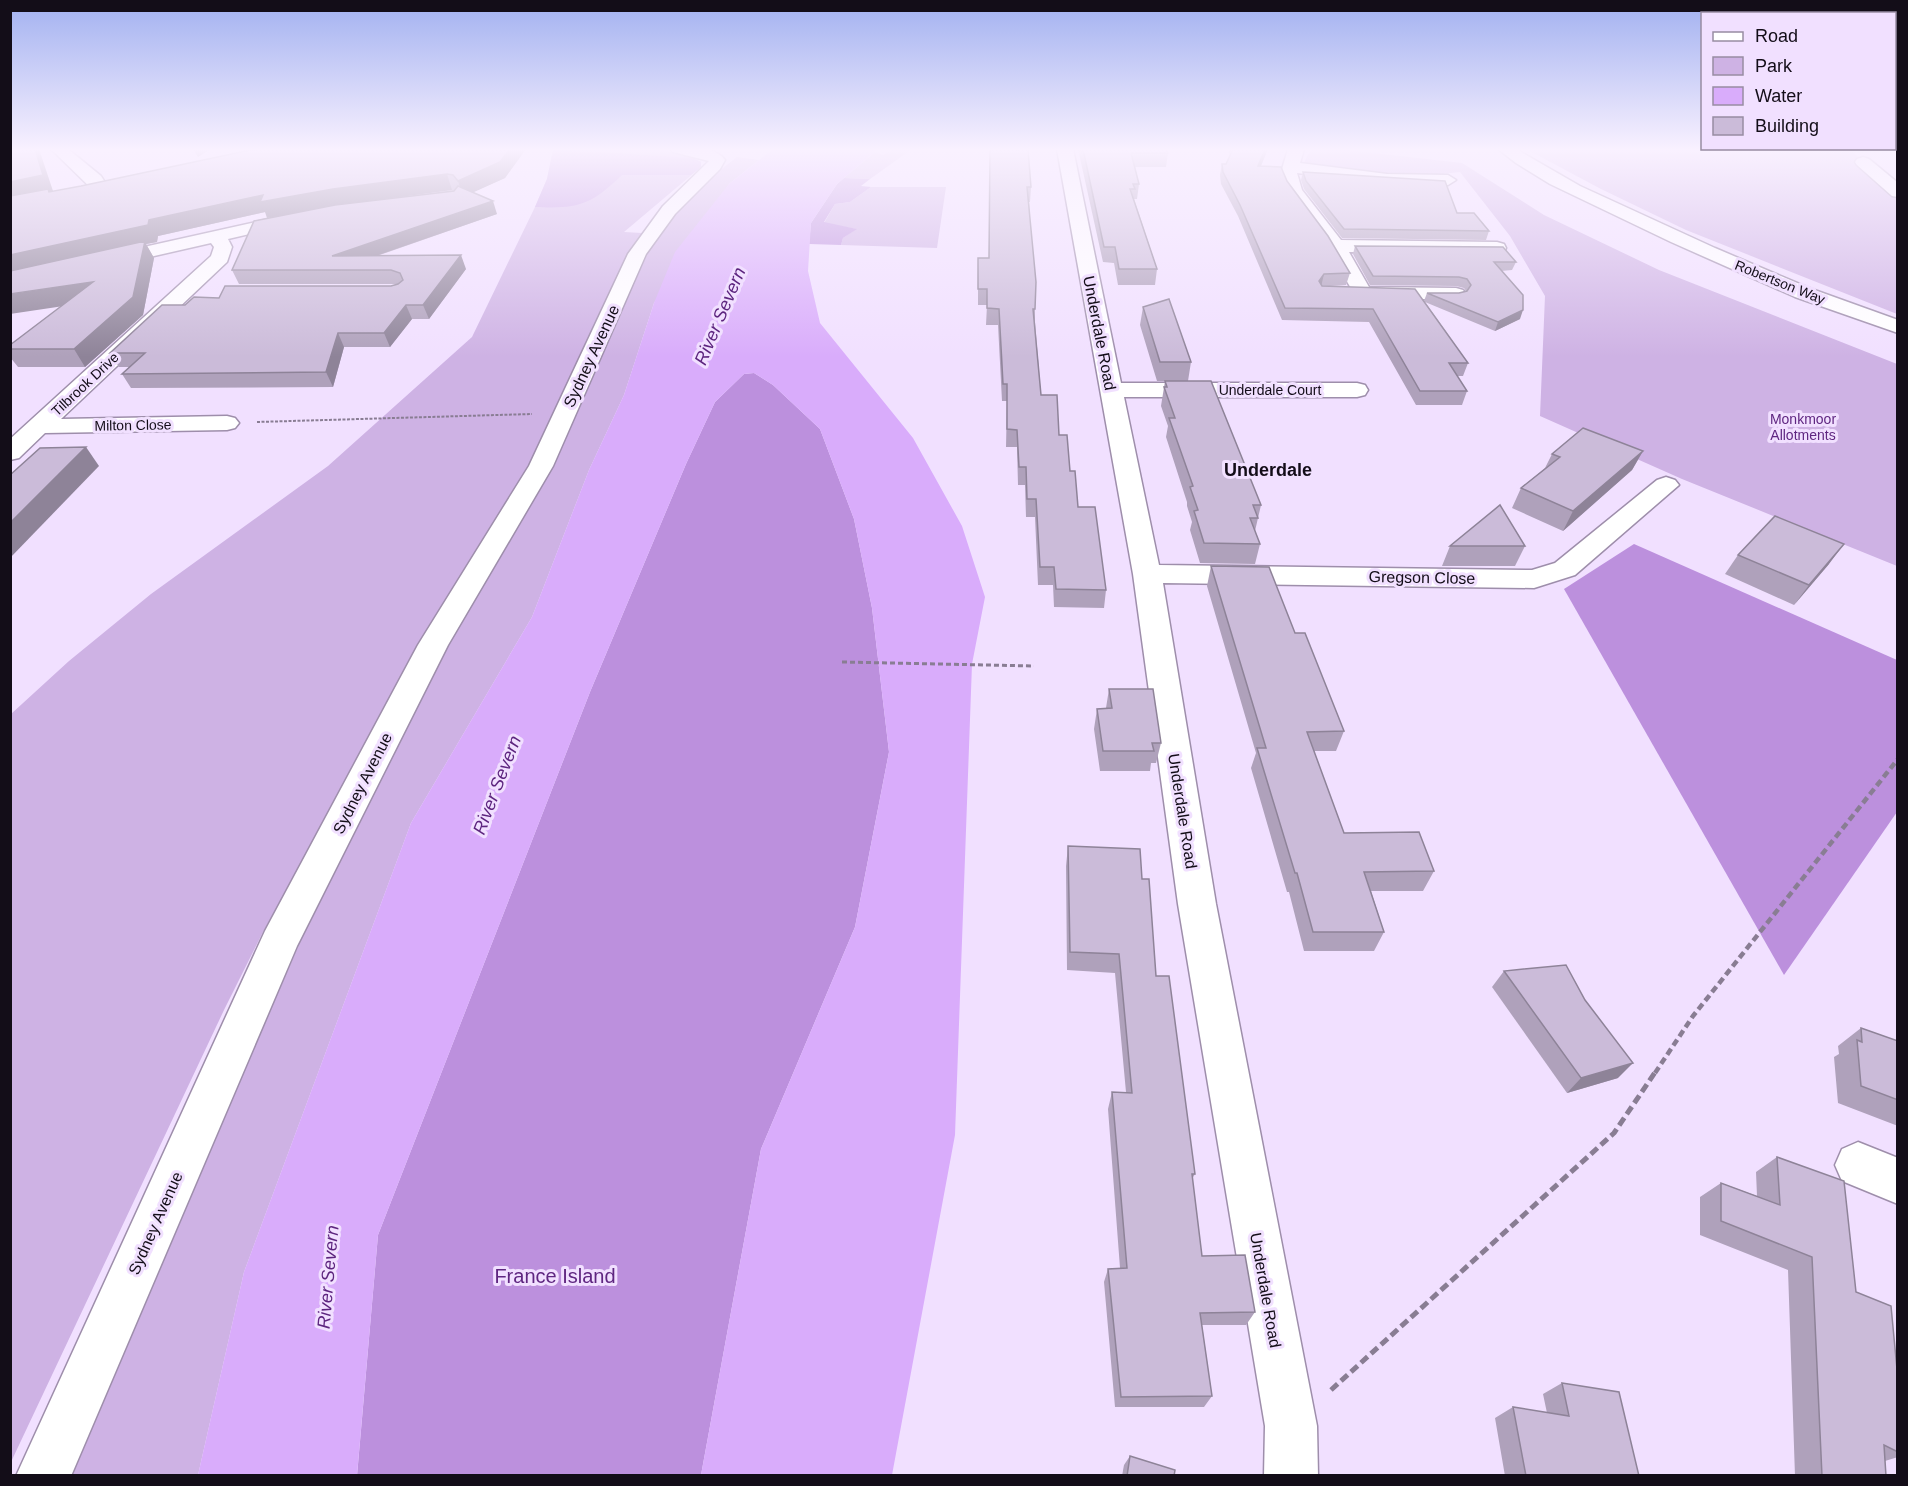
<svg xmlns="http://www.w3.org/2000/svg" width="1908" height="1486" font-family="Arial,sans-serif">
	<rect width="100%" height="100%" fill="#f1e0ff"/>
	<!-- green -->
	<g fill="#ceb2e4">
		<path d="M553,149c40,0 115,-7 148,13v5l-77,65 18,1 -40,76 -66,158 -110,174 -163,291 -39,78 -213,452v-748l58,-53 82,-67 177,-128 144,-129 63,-130 12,-28z"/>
		<polygon points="894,149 912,149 870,179 844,178 875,152 883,155"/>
		<path d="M1311,149h27l124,14 82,52 115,55 238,94v202l-215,-87 -142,-63 5,-120 -35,-60 -50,-64c-54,7 -105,0 -158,-6z"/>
		<polygon points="1526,149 1849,149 1897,189 1897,314 1686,230 1601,189"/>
		<polygon points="737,157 759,160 729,184 654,303 624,395 589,470 532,617 411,823 244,1272 198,1475 69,1476 300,942 447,647 546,477 651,246 679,210 705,182"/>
		<polygon points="871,187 946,187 937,248 841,245 843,238 856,229 824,223 835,204 850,202"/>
	</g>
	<!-- forest -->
	<g fill="#bc90dd">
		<path d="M553,151l48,1 92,6 8,4v5l-10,8h-69c-31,30 -44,34 -87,32l12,-28z"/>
		<polygon points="844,178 870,179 861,186 871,187 850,202 835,204 824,222 857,229 843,238 841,245 809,244 811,223 837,184"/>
		<polygon points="754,373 773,385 820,429 854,519 872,608 889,752 855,927 761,1149 701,1475 357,1476 378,1235 590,692 686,464 715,402 744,374"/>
		<polygon points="1634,544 1897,660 1897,812 1784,975 1564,589"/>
	</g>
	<!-- water -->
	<polygon fill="#d9acfb" points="773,149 878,149 837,184 811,223 808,271 820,323 913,438 962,526 985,597 972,664 955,1135 892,1475 701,1475 761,1149 855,927 889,752 872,608 854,519 820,429 773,385 754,373 744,374 715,402 686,464 590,692 378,1235 357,1475 198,1475 244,1272 411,823 532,617 589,470 624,395 654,303 675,252 729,184"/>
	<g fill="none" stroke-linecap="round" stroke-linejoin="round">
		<defs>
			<g id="minor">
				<polygon points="51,149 68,149 101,176 108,187 106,191 94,191"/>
				<path d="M671,149c17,-1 43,-4 54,11l-5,9 -45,45 -29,40 -93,212 -105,179 -151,301 -226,530h-55l249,-545 153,-286 111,-179 99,-212 35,-48 46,-45 -36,-9z"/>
				<polygon points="1057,149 1073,149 1121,383 1357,383 1365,385 1368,390 1365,395 1357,397 1124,397 1159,565 1532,570 1555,563 1657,480 1666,477 1675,480 1679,485 1575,575 1534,588 1163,583 1216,904 1317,1426 1318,1476 1264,1476 1265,1426 1178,904 1133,574"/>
				<polygon points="1288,149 1304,149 1300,163 1387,174 1448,175 1456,180 1448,185 1387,184 1297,173 1302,190 1341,240 1497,242 1504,244 1506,248 1504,252 1497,254 1349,252 1369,287 1456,288 1463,290 1466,294 1463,298 1456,300 1356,297 1327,247 1286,191 1280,176"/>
				<polygon points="1863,157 1869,159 1898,183 1898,197 1892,196 1857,165 1855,162 1857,159"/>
				<polygon points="296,213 302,214 305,218 302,222 228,239 232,247 227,262 61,419 227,416 235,418 239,423 235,428 227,430 45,433 19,458 10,460 10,439 211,256 214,247 211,243 106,267 99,265 97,261 99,257"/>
				<polygon points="1858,1142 1898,1158 1898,1204 1842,1181 1835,1165 1842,1149"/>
			</g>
			<polygon id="major" points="1498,149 1516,149 1580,186 1715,248 1809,288 1898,320 1898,333 1795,297 1671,242 1550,184 1516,163"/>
		</defs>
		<!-- minor casing -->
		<use href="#minor" stroke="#9e8eab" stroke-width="3"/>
		<!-- major casing -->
		<use href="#major" stroke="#9e8eab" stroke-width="3"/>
		<!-- path-far3 -->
		<polyline stroke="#897d93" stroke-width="2" stroke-dasharray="3 1.5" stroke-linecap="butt" points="257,422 532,414"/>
		<!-- path-far2 -->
		<polyline stroke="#897d93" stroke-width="3" stroke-dasharray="5 3" stroke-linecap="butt" points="842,662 1034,666"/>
		<!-- path-far1 -->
		<polyline stroke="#897d93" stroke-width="4.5" stroke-dasharray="7 4" stroke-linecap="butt" points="1655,1073 1693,1016 1898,759"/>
		<!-- path -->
		<polyline stroke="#897d93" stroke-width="5" stroke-dasharray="9 4.5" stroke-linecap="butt" points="1331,1390 1614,1133 1656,1071"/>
		<!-- minor -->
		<use href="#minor" fill="#fff" fill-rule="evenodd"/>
		<!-- major -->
		<use href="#major" fill="#fff" fill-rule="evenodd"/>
	</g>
	<!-- wall -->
	<g fill="#afa1bb" fill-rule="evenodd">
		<path d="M10,149l43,42 -3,1 31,-6 174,-37h271l-21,29 -32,14 24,22 -120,42 89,13 -37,50h-17l-22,28h-46l-11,40 -202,1 -9,-14 7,-7h-10l-9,-14 75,-48 34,-7 172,-12 7,-2h-159l-7,-14 40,-52 -7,-6 -107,24 -1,6 -11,2 8,14 -11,57 -58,52h-67l-8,-10v-12l52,-39zM452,190h2l-99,13z"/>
		<polygon points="990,149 1031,187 1030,202 1029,202 1035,309 1035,322 1041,395 1059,435 1070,471 1078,507 1106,590 1104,608 1054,607 1053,585 1038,585 1035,517 1026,517 1025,485 1018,485 1017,447 1006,447 1007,401 1002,401 998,325 986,325 987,305 978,305 978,258 989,258"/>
		<polygon points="1078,149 1166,149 1168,153 1166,167 1135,167 1139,184 1137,199 1134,199 1157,269 1155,285 1118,285 1114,263 1103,262"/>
		<polygon points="1228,149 1268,149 1261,166 1287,181 1350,273 1346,285 1330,286 1424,301 1427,293 1459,293 1466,291 1464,288 1456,286 1370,285 1353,254 1355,246 1516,262 1512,270 1501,271 1520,319 1495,331 1425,302 1468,363 1463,376 1457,376 1467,391 1462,405 1416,405 1369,322 1282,320 1238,216 1221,184 1220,175 1222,164 1226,164 1230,156"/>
		<polygon points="1303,172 1457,213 1489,231 1486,240 1342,238 1304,189 1301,180"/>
		<polygon points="1143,307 1191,362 1188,381 1261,505 1255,531 1260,544 1255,564 1200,563 1190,530 1192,522 1187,506 1187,502 1166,437 1168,426 1161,406 1165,381 1157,381 1140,325"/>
		<polygon points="1643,451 1632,470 1563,531 1512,508 1521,488 1545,468 1552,454"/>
		<polygon points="1450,546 1525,546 1515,566 1442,566"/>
		<polygon points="1738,555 1829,564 1794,605 1725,574"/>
		<polygon points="1211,566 1295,633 1344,731 1336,751 1314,751 1344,833 1434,871 1423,891 1371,891 1384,932 1374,951 1304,951 1289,892 1287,892 1251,768 1256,753 1207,586"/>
		<polygon points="1109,689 1161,743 1156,763 1151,763 1150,771 1100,771 1094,729 1097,709 1106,708"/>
		<polygon points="1068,846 1142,879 1156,976 1195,1174 1192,1179 1202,1256 1255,1312 1246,1325 1202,1325 1212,1396 1204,1407 1115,1407 1104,1282 1108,1269 1120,1268 1108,1109 1112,1092 1126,1092 1115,973 1067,970 1066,866"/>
		<polygon points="1504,971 1585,1000 1618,1078 1567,1093 1492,987"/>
		<polygon points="1861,1028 1898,1041 1898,1126 1838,1103 1834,1057 1839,1054 1838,1046"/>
		<polygon points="1777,1157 1856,1292 1898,1380 1898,1457 1885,1461 1886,1476 1795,1476 1788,1270 1700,1235 1700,1197 1721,1183 1757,1196 1756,1172"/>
		<polygon points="1562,1383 1639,1476 1505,1476 1495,1418 1513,1407 1547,1413 1543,1394"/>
		<polygon points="1130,1456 1174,1476 1122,1476 1124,1465"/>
	</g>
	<!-- shaded-wall -->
	<g fill="#8e8398">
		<polygon points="35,149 39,149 53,191 50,192 57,205 10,200 10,182"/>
		<polygon points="193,149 211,149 198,157"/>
		<polygon points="510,149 526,149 505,178 463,197 458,181"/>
		<polygon points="1265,149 1268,149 1256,177 1258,166"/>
		<polygon points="447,174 452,190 340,205 267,218 265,212 158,236 157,242 146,244 154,258 143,315 85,367 74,349 144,245 10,275 10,255 149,220 263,195 333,189"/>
		<polygon points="493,201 497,214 338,269 332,256"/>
		<polygon points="461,255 466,269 429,319 423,305"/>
		<polygon points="1324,274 1321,287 1319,281"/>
		<polygon points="93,282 104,300 10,314 10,294"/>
		<polygon points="406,305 412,319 390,347 384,333"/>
		<polygon points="1523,310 1520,319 1495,331 1498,322"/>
		<polygon points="338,333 344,347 333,387 326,372"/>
		<polygon points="86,447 99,466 10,558 10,523"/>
		<polygon points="1643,451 1632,470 1563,531 1573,511"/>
		<polygon points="1844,544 1829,564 1794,605 1809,585"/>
		<polygon points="1633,1063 1618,1078 1567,1093 1581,1078"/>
	</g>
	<!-- building -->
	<g fill="#cbbbd9" stroke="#8e8398" stroke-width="1.5">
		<polygon points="10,149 35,149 43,175 10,182"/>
		<polygon points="255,149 510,149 500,162 458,181 453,175 447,174 333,189 260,202 263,195 149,220 148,225 10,255 10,196 48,189 49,192 81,186"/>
		<polygon points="990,149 1028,149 1031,187 1027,187 1036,282 1035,309 1033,309 1041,395 1057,395 1059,435 1067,435 1070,471 1075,471 1078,507 1095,507 1106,590 1056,589 1054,567 1040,567 1036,499 1027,499 1026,467 1019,467 1017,430 1007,429 1007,384 1003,384 999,309 987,308 987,289 978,289 978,258 989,258"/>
		<polygon points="1083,149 1166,149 1168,153 1131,153 1139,184 1133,184 1135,189 1130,189 1157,269 1119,269 1115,247 1104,247"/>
		<polygon points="1233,149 1265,149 1258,166 1281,167 1287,181 1328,236 1350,273 1324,274 1319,281 1322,286 1415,289 1468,363 1449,363 1467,391 1420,391 1373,309 1285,308 1240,205 1223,172 1222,164 1226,164"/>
		<polygon points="1303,172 1445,181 1457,213 1474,213 1489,231 1344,229 1306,181"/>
		<polygon points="458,186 493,201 332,256 461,255 423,305 406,305 384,333 338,333 326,372 122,374 145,353 110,353 162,305 185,305 194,297 219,298 225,286 391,286 398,284 403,280 400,273 391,270 232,270 254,221 335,205 454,191"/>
		<polygon points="145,241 133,297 74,349 10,349 10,345 93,282 10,294 10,271"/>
		<polygon points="1355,246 1503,247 1516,262 1494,262 1523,295 1523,310 1498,322 1427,293 1459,293 1467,291 1471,285 1467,279 1459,277 1373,276"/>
		<polygon points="1169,299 1191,362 1160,362 1143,307"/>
		<polygon points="1165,381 1211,381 1261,505 1253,505 1258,518 1250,518 1260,544 1204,543 1194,511 1198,510 1190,487 1193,486 1169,418 1175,418 1164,387 1167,387"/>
		<polygon points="1583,428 1643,451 1573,511 1521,488 1560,457 1552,454"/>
		<polygon points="86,447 10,523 10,475 40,448"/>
		<polygon points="1500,505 1525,546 1450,546"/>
		<polygon points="1775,516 1844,544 1809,585 1738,555"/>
		<polygon points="1211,566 1269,567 1295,633 1305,633 1344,731 1307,732 1344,833 1419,832 1434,871 1364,872 1384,932 1313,932 1297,873 1295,873 1257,748 1266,748"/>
		<polygon points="1109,689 1153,689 1161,743 1152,743 1154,751 1103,751 1097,709 1112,708"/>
		<polygon points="1068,846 1140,849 1142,879 1149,879 1156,976 1169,976 1195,1174 1192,1174 1202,1256 1245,1255 1255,1312 1200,1313 1212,1396 1121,1397 1108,1269 1127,1268 1112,1092 1132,1093 1119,954 1070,952"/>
		<polygon points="1566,965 1585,1000 1633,1063 1581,1078 1504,971"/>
		<polygon points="1861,1028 1898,1041 1898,1100 1861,1086 1857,1040 1862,1042"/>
		<polygon points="1777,1157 1844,1181 1856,1292 1891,1306 1898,1380 1898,1452 1884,1445 1886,1476 1822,1476 1812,1257 1721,1221 1721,1183 1780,1205"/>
		<polygon points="1562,1383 1619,1392 1639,1476 1526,1476 1513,1407 1569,1416"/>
		<polygon points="1130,1456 1175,1470 1174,1476 1127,1476"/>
	</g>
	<!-- sky -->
	<linearGradient id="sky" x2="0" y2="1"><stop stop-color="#a2b1f0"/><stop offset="0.42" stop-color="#f9f1ff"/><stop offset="1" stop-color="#f9f1ff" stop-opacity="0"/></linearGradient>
	<rect width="1908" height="357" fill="url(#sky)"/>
	<g text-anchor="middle" stroke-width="6" stroke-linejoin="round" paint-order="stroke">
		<!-- far-street labels -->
		<g font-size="14" fill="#130d18" stroke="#f1e0ff">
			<text transform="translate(1780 282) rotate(22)" y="5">Robertson Way</text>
			<text transform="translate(85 384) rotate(-43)" y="5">Tilbrook Drive</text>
			<text x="1270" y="395">Underdale Court</text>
			<text transform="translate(133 425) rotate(-1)" y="5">Milton Close</text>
		</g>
		<!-- far-park labels -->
		<g font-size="14" fill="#5f2681" stroke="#f1e0ff">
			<text x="1803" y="424">Monkmoor<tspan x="1803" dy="16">Allotments</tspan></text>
		</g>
		<!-- street labels -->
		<g font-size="16" fill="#130d18" stroke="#f1e0ff">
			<text transform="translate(1100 333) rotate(79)" y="6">Underdale Road</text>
			<text transform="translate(591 356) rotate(-65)" y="6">Sydney Avenue</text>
			<text transform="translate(1422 577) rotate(1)" y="6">Gregson Close</text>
			<text transform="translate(362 783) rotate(-63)" y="6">Sydney Avenue</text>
			<text transform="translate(1183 811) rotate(81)" y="6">Underdale Road</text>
			<text transform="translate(155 1223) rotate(-66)" y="6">Sydney Avenue</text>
			<text transform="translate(1266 1290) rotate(80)" y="6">Underdale Road</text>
		</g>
		<!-- water labels -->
		<g font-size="18" font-style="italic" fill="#5d257f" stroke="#f1e0ff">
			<text transform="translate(720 316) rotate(-67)" y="6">River Severn</text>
			<text transform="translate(497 785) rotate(-69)" y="6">River Severn</text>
			<text transform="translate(328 1277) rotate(-85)" y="6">River Severn</text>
		</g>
		<!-- far-district labels -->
		<g font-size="18" font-weight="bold" fill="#130d18" stroke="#f1e0ff">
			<text x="1268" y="476">Underdale</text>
		</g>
		<!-- near-park labels -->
		<g font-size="20" fill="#5f2681" stroke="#f1e0ff">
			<text x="555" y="1283">France Island</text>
		</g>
	</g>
	<!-- border -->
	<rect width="1908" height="1486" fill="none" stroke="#130d18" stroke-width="24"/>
	<!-- legend -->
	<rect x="1701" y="12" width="195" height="138" fill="#f1e0ff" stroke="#988ca3" stroke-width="1.5"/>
	<rect x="1713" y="32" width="30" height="9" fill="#ffffff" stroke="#988ca3" stroke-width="1.5"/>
	<text x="1755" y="42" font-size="18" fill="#130d18">Road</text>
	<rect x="1713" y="57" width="30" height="18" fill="#ceb2e4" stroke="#988ca3" stroke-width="1.5"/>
	<text x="1755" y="72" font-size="18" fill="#130d18">Park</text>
	<rect x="1713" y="87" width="30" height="18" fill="#d9acfb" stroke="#988ca3" stroke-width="1.5"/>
	<text x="1755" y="102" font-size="18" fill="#130d18">Water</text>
	<rect x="1713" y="117" width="30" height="18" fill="#cbbbd9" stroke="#988ca3" stroke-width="1.5"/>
	<text x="1755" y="132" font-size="18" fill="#130d18">Building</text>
</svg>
